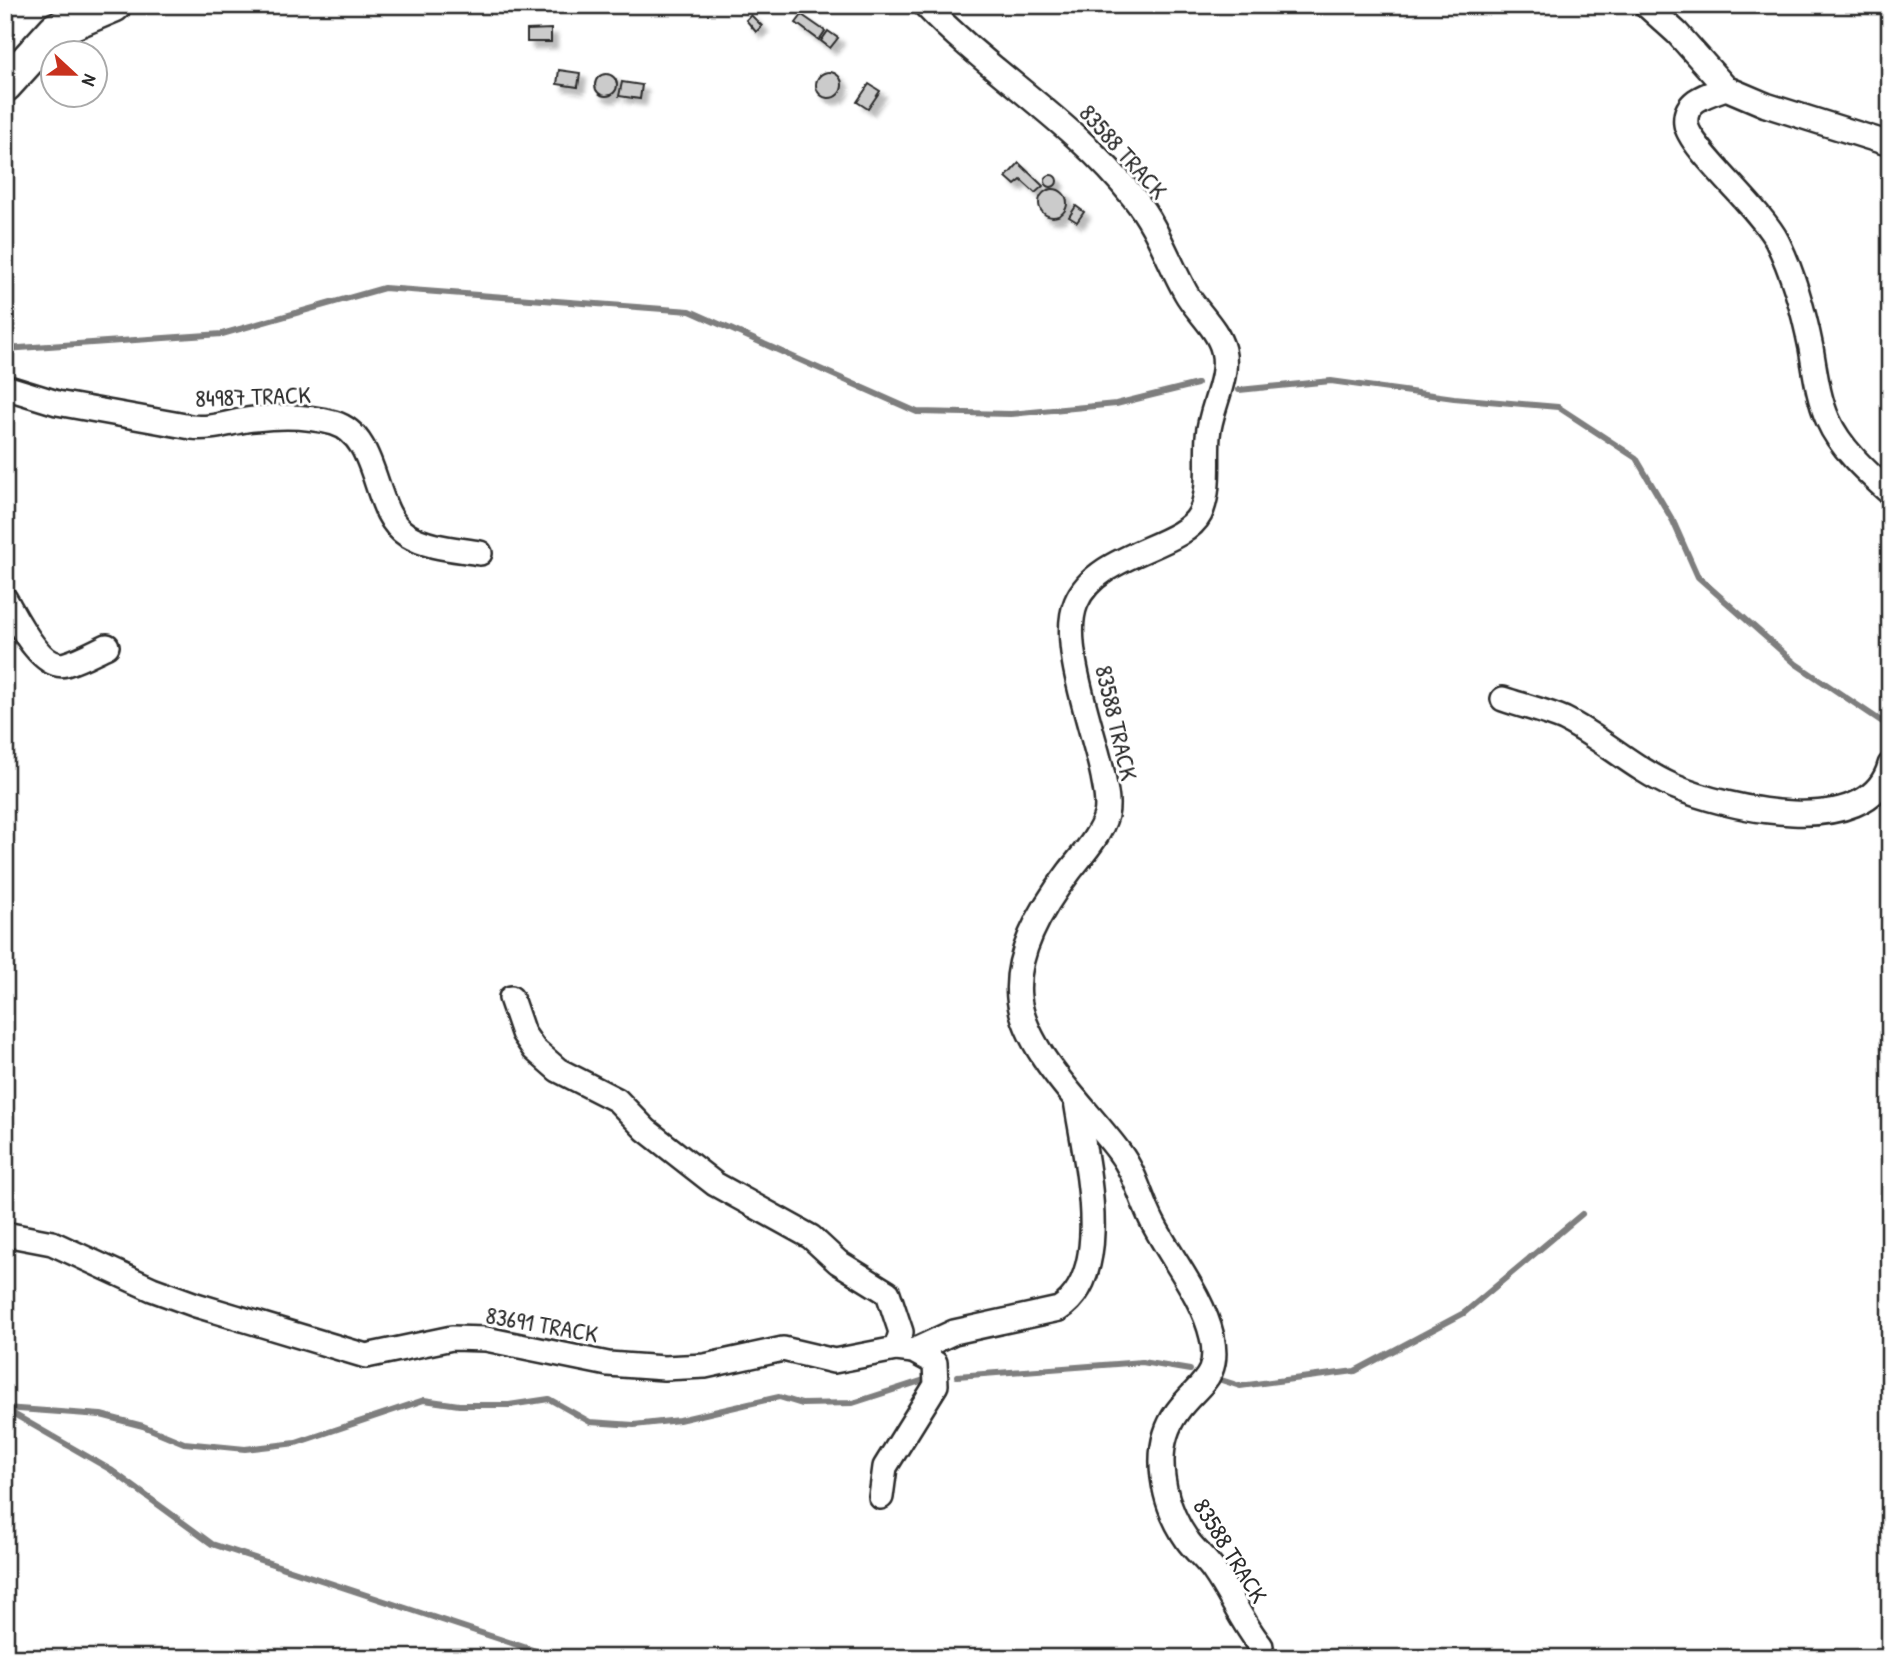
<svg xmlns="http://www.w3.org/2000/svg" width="1895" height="1663" font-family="'Patrick Hand',sans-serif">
	<defs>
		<filter id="shadow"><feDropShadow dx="6" dy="6" stdDeviation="2" flood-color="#0004"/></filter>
	</defs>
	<rect width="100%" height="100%" fill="#fff"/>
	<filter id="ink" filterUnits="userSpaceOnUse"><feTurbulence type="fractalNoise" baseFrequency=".0143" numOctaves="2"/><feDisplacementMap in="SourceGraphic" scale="14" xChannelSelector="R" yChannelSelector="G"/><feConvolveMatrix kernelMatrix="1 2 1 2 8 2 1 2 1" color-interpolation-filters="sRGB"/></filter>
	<g filter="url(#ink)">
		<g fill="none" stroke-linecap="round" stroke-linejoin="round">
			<!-- stream -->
			<g stroke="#7e7e7e" stroke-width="6">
				<polyline points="5,349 222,334 384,288 690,311 917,412 1011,414 1116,404 1197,384"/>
				<polyline points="1239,390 1331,381 1454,398 1558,407 1636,458 1673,521 1698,577 1796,664 1887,725"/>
				<polyline points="957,1376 1142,1362 1190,1370"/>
				<polyline points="1215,1378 1240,1386 1355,1371 1464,1313 1582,1214"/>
				<polyline points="5,1408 101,1415 143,1426 184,1443 245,1449 296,1443 424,1400 459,1405 509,1405 549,1399 590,1422 634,1425 679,1420 779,1397 802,1404 853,1403 924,1380"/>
				<polyline points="5,1409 111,1470 212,1544 557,1658"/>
			</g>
		</g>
		<!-- building -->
		<g fill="#cbcbcb" stroke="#2b2b2b" stroke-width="2" filter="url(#shadow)">
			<polygon points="751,15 762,26 756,32 746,20"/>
			<polygon points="802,15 825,31 819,40 796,23"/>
			<polygon points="551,29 551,42 527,42 527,30"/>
			<polygon points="828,31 838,38 830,48 821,41"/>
			<polygon points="559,70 580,73 578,87 557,84"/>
			<circle cx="829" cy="85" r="13"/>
			<circle cx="606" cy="85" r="11"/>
			<polygon points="622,82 642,85 640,99 619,96"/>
			<polygon points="869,84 880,91 868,109 857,102"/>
			<polygon points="1019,163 1043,186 1035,193 1021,180 1015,185 1006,177"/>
			<circle cx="1051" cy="181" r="6"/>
			<circle cx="1053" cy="203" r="14"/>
			<polygon points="1076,206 1084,212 1077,222 1069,217"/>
		</g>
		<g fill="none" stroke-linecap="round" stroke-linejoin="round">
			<defs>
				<g id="street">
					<path d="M925,5c66,69 149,117 209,193 23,28 34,63 52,95 10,18 32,36 37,57 7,28 -13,58 -15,86 -2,25 3,55 -8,78 -18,35 -103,38 -124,89 -17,41 18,128 27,173 2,12 6,26 3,39 -6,21 -24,40 -37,57 -26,34 -55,81 -50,126 6,55 69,111 101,155 16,21 21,47 33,70 19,37 49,72 59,114 9,42 -15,47 -35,75 -27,37 -14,94 11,129 8,11 19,19 26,30 17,24 28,52 47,75"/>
					<path d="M1646,5l31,28 49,55c-17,6 -43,12 -40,36 3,24 74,84 91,117 16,32 27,72 34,107 4,23 7,50 17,72 12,28 40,53 62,73"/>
					<polyline points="1726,88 1766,105 1890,144"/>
					<path d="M5,387l52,16 134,24c22,3 41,-6 63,-8 25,-3 56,-3 80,4 47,14 37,90 73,112 21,13 50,14 73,18"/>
					<path d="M5,599c11,19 36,72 61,65 14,-4 28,-12 41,-18"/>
					<path d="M1503,699c20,7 42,12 61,20 38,19 70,50 109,67 51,22 196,57 217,-21"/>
					<polyline points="511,998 523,1033 534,1049 558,1070 617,1100 646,1130 715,1184 811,1237 838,1262 888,1293 901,1332 896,1349"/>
					<polyline points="5,1234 52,1243 152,1289 196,1305 366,1356 452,1338 486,1339 608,1364 664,1368 705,1366 783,1349 834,1361 896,1349 913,1351 935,1363 936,1385 885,1467 881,1497"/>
					<path d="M913,1351l41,-19 105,-23c57,-36 25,-153 17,-209"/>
				</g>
				<polyline id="secondary" points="5,85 55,30 114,5"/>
			</defs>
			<!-- street casing -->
			<use href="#street" stroke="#2b2b2b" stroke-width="28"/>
			<!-- secondary casing -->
			<use href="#secondary" stroke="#2b2b2b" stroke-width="38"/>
			<!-- street -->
			<use href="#street" stroke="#fff" stroke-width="23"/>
			<!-- secondary -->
			<use href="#secondary" stroke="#fff" stroke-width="33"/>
		</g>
	</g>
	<g text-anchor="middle" stroke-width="6" stroke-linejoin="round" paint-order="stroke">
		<!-- street labels -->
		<g font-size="24" fill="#2b2b2b" stroke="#fff">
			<text transform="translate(1123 152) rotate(48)" y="8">83588 TRACK</text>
			<text transform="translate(253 397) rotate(-2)" y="8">84987 TRACK</text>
			<text transform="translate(1116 723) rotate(77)" y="8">83588 TRACK</text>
			<text transform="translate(542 1325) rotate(10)" y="8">83691 TRACK</text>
			<text transform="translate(1230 1551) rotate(58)" y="8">83588 TRACK</text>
		</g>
	</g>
	<!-- margin -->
	<rect width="1895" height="1663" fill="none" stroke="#fff" stroke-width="28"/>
	<rect x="14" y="14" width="1867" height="1635" fill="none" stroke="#2b2b2b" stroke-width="2.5" filter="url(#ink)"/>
	<!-- north arrow -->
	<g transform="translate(74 74) rotate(112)"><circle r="33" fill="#ffffff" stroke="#aaaaaa" stroke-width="2"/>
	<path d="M0-5L12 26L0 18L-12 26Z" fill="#c8321e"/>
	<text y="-10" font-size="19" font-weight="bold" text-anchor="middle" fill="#2b2b2b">N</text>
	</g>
</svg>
